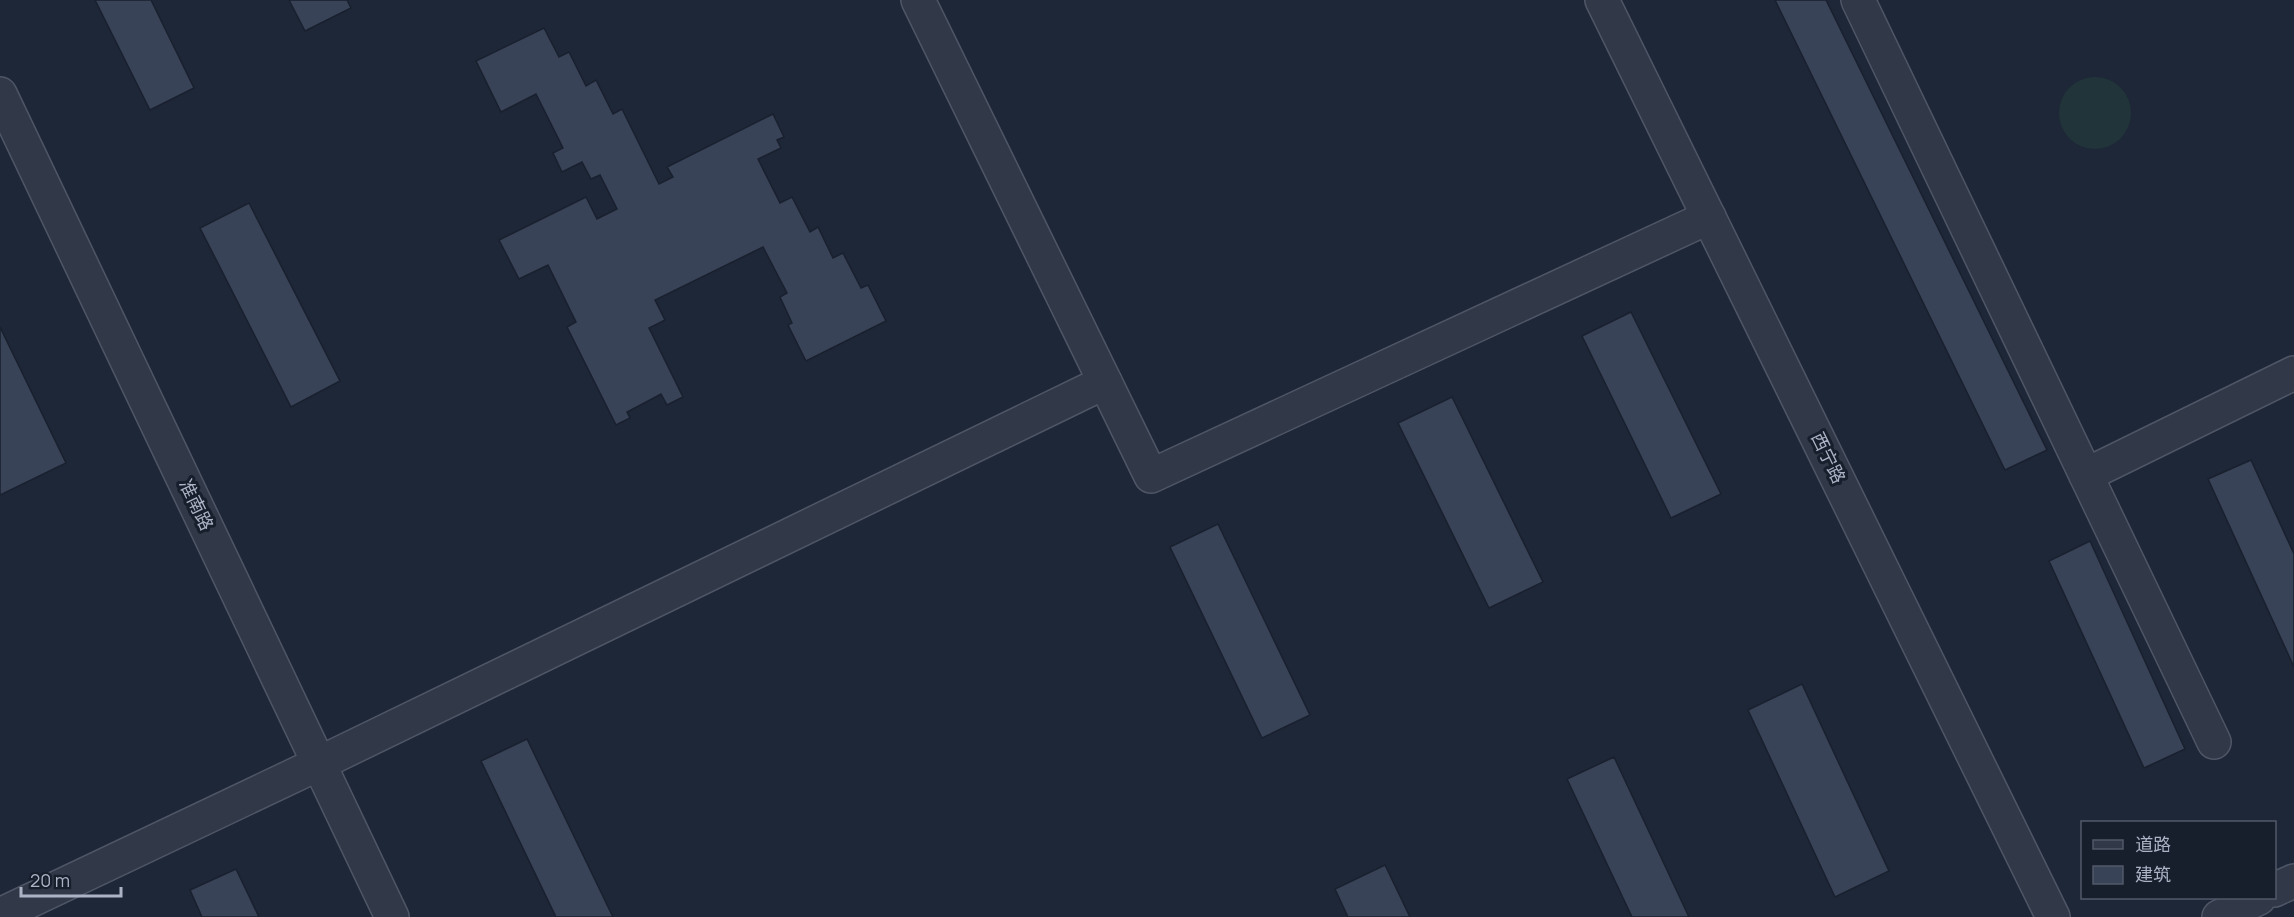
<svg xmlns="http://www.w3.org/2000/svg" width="2294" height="917" font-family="Manrope,'Noto Sans SC',sans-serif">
	<rect width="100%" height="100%" fill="#1e2738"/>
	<!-- green -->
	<circle fill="#203439" cx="2095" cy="113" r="36"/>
	<!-- building -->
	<g fill="#394358" stroke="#19202e" stroke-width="1.5">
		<polygon points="95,0 151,0 194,88 150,110"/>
		<polygon points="289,0 347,0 351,8 305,31"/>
		<polygon points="1775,0 1826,0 2047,450 2005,470"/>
		<polygon points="544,28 559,57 569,52 586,86 596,80 613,114 622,109 659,184 673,177 667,167 773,114 784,137 777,140 781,148 758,159 780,203 792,197 810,232 818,227 833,258 843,253 861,288 868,285 886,321 806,361 788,325 792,323 780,297 787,293 763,247 655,300 665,320 649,328 683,397 667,405 661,394 627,412 630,418 616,425 567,327 576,322 548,265 519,279 499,240 586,197 597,219 617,209 600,175 591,179 582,162 562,172 553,153 563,148 536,94 501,112 476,61"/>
		<polygon points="249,203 340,381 291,407 200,228"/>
		<polygon points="1631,312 1721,494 1671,518 1582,336"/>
		<polygon points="0,327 66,463 0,495"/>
		<polygon points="1452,397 1543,582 1489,608 1398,423"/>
		<polygon points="2251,460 2294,554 2294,667 2208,479"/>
		<polygon points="1218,524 1310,715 1262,738 1170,547"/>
		<polygon points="2090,541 2185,749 2144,768 2049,561"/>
		<polygon points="1802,684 1889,871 1835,897 1748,710"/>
		<polygon points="527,739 613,917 556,917 481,761"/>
		<polygon points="1614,757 1689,917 1632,917 1567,779"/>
		<polygon points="1385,865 1410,917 1348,917 1335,889"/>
		<polygon points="236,869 259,917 202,917 190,890"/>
	</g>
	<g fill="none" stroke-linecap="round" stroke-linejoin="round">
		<defs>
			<g id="minor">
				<polyline points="918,0 1151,476 1709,217"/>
				<polyline points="1602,0 2053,917"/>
				<polyline points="1858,0 2214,742"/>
				<polyline points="0,94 392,917"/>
				<polyline points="2086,475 2294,373"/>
				<polyline points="2274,890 2294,881"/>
				<polyline points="0,915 320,763 1105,382"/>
				<polyline points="2219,917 2259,898"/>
			</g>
		</defs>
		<!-- minor casing -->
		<use href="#minor" stroke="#4f5666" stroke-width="36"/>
		<!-- minor -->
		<use href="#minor" stroke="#313948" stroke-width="33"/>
	</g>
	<g text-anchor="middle" stroke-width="6" stroke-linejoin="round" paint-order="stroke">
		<!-- street labels -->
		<g font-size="18" fill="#abb3c5" stroke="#171e2c">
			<text transform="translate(1828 458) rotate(64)" y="6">西宁路</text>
			<text transform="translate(196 505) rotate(64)" y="6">准南路</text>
		</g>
	</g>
	<!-- legend -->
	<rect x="2081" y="821" width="195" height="78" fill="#171e2c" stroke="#525a69" stroke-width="1.5"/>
	<rect x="2093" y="840" width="30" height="9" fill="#313948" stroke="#525a69" stroke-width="1.5"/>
	<text x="2135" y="851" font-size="18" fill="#abb3c5">道路</text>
	<rect x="2093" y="866" width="30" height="18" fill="#394358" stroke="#525a69" stroke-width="1.5"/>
	<text x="2135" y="881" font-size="18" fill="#abb3c5">建筑</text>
	<!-- scale -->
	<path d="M21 887v9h100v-9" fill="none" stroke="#abb3c5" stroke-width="3"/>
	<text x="30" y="887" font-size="18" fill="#abb3c5" stroke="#171e2c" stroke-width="4.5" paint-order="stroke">20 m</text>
</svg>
